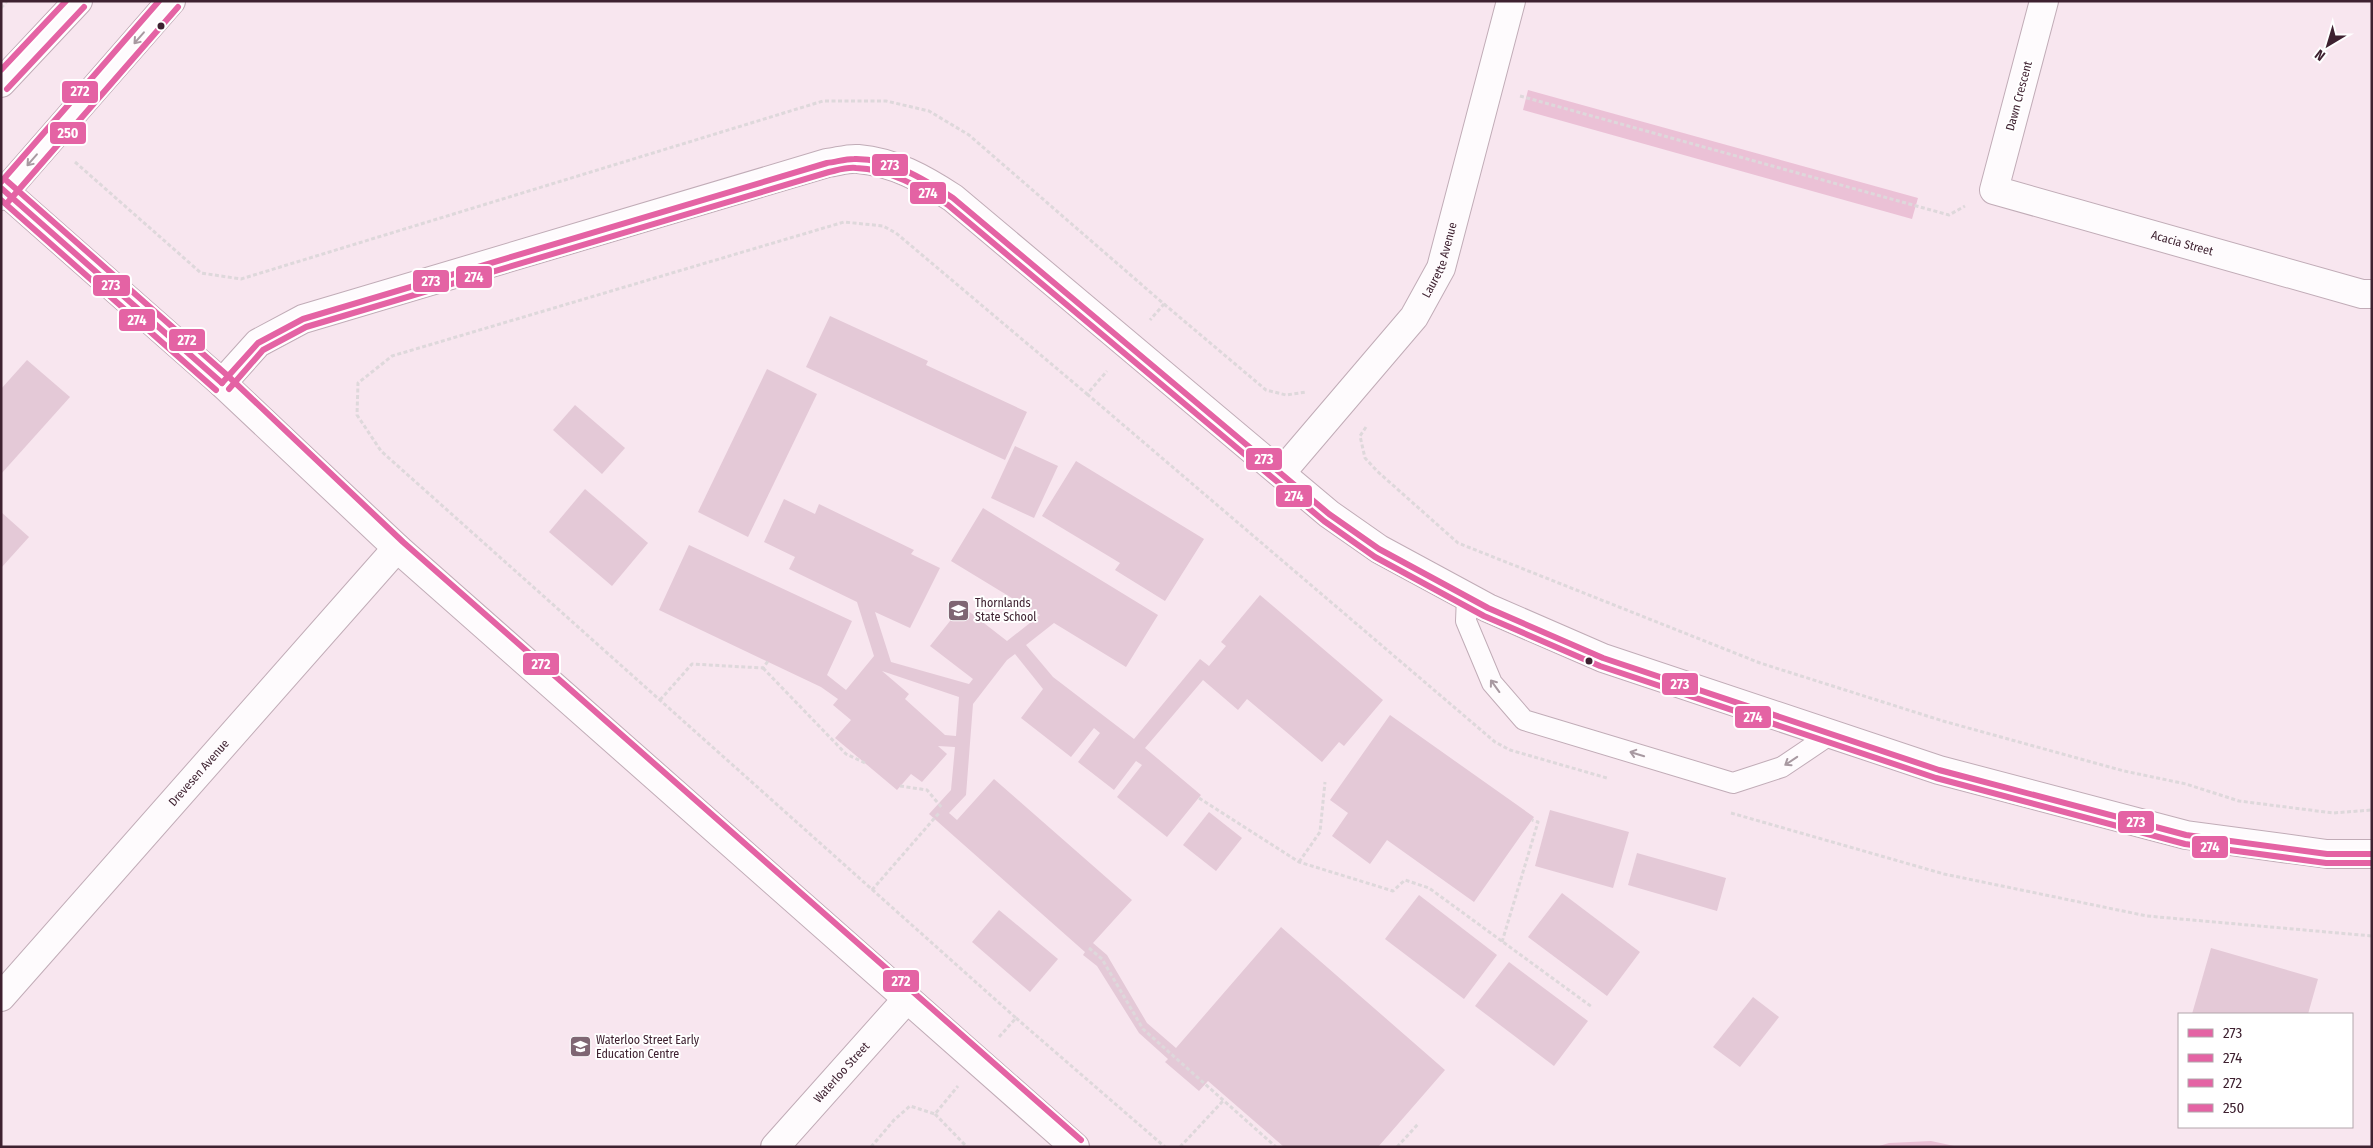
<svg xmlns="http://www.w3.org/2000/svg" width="2373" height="1148" font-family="'Fira Sans Condensed',sans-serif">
	<rect width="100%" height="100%" fill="#f8e6ef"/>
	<!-- green -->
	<g fill="#ebc1d6">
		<polygon points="1528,90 1918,198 1912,219 1523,110"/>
		<polygon points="1931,1141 1959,1147 1876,1147 1889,1143"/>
	</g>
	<!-- building -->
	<g fill="#e4c9d7" fill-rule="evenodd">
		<polygon points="830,316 928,361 926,365 1027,412 1005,460 806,367"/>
		<polygon points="27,360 70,397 1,474 1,389"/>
		<polygon points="767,369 817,394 748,537 698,512"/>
		<polygon points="575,405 625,448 602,474 553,430"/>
		<polygon points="1015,446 1058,466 1034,518 991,498"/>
		<polygon points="1076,461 1204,539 1165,601 1115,570 1120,563 1042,516"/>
		<polygon points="585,489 648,543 612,586 549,532"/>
		<path d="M784,499l31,15 4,-10 95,46 -3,4 29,14 -30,60 -35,-16 16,50 78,22 4,-5 -43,-33 32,-40 45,35 33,-26 -89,-54 32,-53 175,107 -32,52 -72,-44 -28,22 27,32 81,62 66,-80 9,7 17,-20 -5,-4 39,-47 123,105 -39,46 -5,-4 -17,20 -75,-63 -9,11 -35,-30 -58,68 56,47 -34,42 -50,-40 25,-32 -6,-4 -22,29 -36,-28 22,-29 -6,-5 -23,29 -50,-39 22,-29 -28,-35 -8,6 -34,44 -7,91 -17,18 8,7 37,-41 138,121 -39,43 14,12 40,68 29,25 105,-121 164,143 -67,77h-94l-76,-66 -9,10 -34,-29 3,-3 -29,-26 -42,-67 -14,-11 2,-3 -156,-138 22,-24 4,-43 -17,-1 9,8 -25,28 -11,-8 -14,16 -62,-52 16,-18 -18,-15 5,-6 -17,-12 -162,-77 30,-65 163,76 -25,54 19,15 28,-34 -17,-54 -68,-33 6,-12 -31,-15zM882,671l77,26 -3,39 -11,-1 -40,-36 4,-5z"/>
		<polygon points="1,512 29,537 1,568"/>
		<polygon points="1390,715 1534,817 1474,902 1387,840 1370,864 1332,836 1348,813 1330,800"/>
		<polygon points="1550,810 1629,832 1613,888 1535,866"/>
		<polygon points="1209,812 1242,838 1216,871 1183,845"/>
		<polygon points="1637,853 1726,878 1717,911 1628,885"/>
		<polygon points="1562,893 1640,952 1607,996 1528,937"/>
		<polygon points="1419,895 1497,955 1464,999 1385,939"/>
		<polygon points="999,910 1058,959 1030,992 972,942"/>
		<polygon points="2211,948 2318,979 2308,1014 2192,1014"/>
		<polygon points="1509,962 1588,1021 1554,1066 1475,1006"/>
		<polygon points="1753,997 1779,1017 1740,1067 1713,1047"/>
	</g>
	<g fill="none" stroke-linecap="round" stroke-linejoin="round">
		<defs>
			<polyline id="lane" points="1467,597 1466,621 1492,683 1524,720 1733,783 1782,767 1831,734"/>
			<g id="street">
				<path id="s1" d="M2044,1l-50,189 368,104h10"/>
				<path id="s2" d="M1281,473l133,-156 27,-49 70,-267"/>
				<path id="s3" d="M1,997l396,-449"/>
				<path id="s4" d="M775,1147l132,-148"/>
			</g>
			<g id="secondary">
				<polyline points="1,188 222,383 397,548 1075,1147"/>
				<path d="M222,383l36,-40 45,-24 524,-156c10,-1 21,-5 31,-4 36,3 66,20 95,39l376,316 50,35 109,59 115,50 336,112 247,65 141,19h45"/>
			</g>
			<g id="highway">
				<polyline points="1,83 78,1"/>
				<polyline points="1,196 171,1"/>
			</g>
		</defs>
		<!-- lane casing -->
		<use href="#lane" stroke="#c1acb7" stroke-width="22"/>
		<!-- street casing -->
		<use href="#street" stroke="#c1acb7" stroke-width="30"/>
		<!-- secondary casing -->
		<use href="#secondary" stroke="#c1acb7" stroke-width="30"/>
		<!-- highway casing -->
		<use href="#highway" stroke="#c1acb7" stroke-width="30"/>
		<!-- path -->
		<g stroke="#ded8db" stroke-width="3" stroke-dasharray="4 2.5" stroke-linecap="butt">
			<polyline points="1,8 7,1"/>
			<polyline points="1520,96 1949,215 1965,206"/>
			<polyline points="75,162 201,273 241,279 823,101 886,101 929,111 969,135 1164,304 1150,320"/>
			<polyline points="1164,304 1266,390 1286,395 1306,392"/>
			<polyline points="1087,394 1495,742 1510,750 1607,778"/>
			<polyline points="1366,427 1360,436 1365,458 1377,471 1458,543 1760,663 1943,721 2124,771 2186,784 2239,801 2333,813 2372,810"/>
			<polyline points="763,668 846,754 865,763"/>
			<polyline points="660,700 692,664 763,668 768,661"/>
			<polyline points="900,786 927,790 943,809"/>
			<polyline points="1199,798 1299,862 1393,891 1405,880 1429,888 1592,1007"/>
			<polyline points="1731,813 1944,874 2147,916 2372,936"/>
			<polyline points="1299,862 1320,832 1325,782"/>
			<polyline points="872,890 939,813"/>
			<polyline points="1502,942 1538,822 1532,820"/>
			<polyline points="1089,948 1102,959 1143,1029 1276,1147"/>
			<polyline points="1016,1018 1165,1147"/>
			<polyline points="999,1037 1016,1018 381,451 357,415 358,383 392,356 844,222 883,226 896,233 1087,394 1107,371"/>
			<polyline points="935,1114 967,1147"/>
			<polyline points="871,1147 894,1120 910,1106 935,1114 958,1086"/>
			<polyline points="1180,1147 1223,1101"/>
			<polyline points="1397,1147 1419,1123"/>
		</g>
		<!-- lane -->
		<use href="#lane" stroke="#fefbfd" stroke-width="20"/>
		<!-- street -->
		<use href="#street" stroke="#fefbfd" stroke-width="28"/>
		<!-- secondary -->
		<use href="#secondary" stroke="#fefbfd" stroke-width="28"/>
		<!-- highway -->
		<use href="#highway" stroke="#fefbfd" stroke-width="28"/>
		<defs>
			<g id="bus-1">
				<polyline points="1,188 222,383"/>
				<path d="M222,383l36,-40 45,-24 524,-156c9,-1 18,-4 27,-4 36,-1 70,20 99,39l376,316 50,35 109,59 115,50 336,112 247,65 141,19h45"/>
			</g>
			<g id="bus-2">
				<polyline points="1,200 216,390"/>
				<path d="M229,389l34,-39 43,-23 523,-155c9,-2 18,-5 27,-4 33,1 64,19 92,37l376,316 51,36 109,59 116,50 336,112 249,66 141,19h46"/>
			</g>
			<g id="bus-3">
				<polyline points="1,70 66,1"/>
				<polyline points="7,181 228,376 403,542 1081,1140"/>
				<polyline points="1,182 159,1"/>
			</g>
			<g id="bus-4">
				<polyline points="7,89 84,7"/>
				<polyline points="8,202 178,7"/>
			</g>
		</defs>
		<!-- bus-1 casing -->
		<use href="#bus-1" stroke="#fff" stroke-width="10"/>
		<!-- bus-2 casing -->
		<use href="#bus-2" stroke="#fff" stroke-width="10"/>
		<!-- bus-3 casing -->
		<use href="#bus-3" stroke="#fff" stroke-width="10"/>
		<!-- bus-4 casing -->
		<use href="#bus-4" stroke="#fff" stroke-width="10"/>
		<!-- bus-1 -->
		<use href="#bus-1" stroke="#e463a4" stroke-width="6"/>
		<!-- bus-2 -->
		<use href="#bus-2" stroke="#e463a4" stroke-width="6"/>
		<!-- bus-3 -->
		<use href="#bus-3" stroke="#e463a4" stroke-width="6"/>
		<!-- bus-4 -->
		<use href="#bus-4" stroke="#e463a4" stroke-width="6"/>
	</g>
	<!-- one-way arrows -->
	<defs><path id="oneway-shaft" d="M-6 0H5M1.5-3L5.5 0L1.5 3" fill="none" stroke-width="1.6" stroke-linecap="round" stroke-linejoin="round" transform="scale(1.25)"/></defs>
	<g stroke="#a899a1">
		<use href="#oneway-shaft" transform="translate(139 38) rotate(131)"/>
		<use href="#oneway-shaft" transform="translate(32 160) rotate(131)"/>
		<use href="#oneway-shaft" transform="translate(1495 686) rotate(-126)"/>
		<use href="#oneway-shaft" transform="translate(1637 754) rotate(-163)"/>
		<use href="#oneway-shaft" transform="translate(1791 761) rotate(146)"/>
	</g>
	<!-- icons -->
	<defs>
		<symbol id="school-square" viewBox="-11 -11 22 22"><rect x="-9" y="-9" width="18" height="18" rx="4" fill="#7f6673" stroke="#fff"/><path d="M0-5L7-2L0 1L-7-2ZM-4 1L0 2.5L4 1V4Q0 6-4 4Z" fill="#fff"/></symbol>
	</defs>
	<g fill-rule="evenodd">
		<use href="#school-square" x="946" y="598" width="25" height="25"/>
		<use href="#school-square" x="568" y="1034" width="25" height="25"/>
	</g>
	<!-- markers -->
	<g fill="#3e2130" stroke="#fff" stroke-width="2">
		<circle cx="161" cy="26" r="4.5"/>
		<circle cx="1589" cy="661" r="4.5"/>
	</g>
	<g text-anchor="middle" stroke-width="4" stroke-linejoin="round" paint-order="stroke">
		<!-- street labels -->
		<g font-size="12" fill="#3e2130" stroke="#fff">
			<text transform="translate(2019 96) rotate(-75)" y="4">Dawn Crescent</text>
			<text dy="4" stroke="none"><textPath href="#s1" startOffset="391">Acacia Street</textPath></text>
			<text dy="4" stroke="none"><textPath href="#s2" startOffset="268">Laurette Avenue</textPath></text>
			<text dy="4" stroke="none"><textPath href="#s3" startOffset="299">Drevesen Avenue</textPath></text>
			<text dy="4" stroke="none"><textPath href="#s4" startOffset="100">Waterloo Street</textPath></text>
		</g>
		<!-- poi labels -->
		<g font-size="12" fill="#3e2130" stroke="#fff" text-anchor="start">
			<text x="975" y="607">Thornlands<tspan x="975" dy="14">State School</tspan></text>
			<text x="596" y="1044">Waterloo Street Early<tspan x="596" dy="14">Education Centre</tspan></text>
		</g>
	</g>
	<g stroke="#fff" stroke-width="2">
		<rect x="61" y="80" width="38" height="24" rx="5" fill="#e463a4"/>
		<rect x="49" y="121" width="38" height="24" rx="5" fill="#e463a4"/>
		<rect x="871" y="153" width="38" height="24" rx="5" fill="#e463a4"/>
		<rect x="909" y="181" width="38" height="24" rx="5" fill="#e463a4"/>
		<rect x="455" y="265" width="38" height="24" rx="5" fill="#e463a4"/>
		<rect x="412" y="269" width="38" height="24" rx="5" fill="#e463a4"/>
		<rect x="92" y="274" width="39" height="23" rx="5" fill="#e463a4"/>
		<rect x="118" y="308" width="38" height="24" rx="5" fill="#e463a4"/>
		<rect x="168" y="328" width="38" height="24" rx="5" fill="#e463a4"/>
		<rect x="1245" y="447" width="38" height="24" rx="5" fill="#e463a4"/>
		<rect x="1275" y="484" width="38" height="24" rx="5" fill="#e463a4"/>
		<rect x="522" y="652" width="38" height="24" rx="5" fill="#e463a4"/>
		<rect x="1661" y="672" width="38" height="24" rx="5" fill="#e463a4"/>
		<rect x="1734" y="705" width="38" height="24" rx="5" fill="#e463a4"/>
		<rect x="2117" y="810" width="38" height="24" rx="5" fill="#e463a4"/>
		<rect x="2191" y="835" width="38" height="24" rx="5" fill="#e463a4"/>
		<rect x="882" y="969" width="38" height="24" rx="5" fill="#e463a4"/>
	</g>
	<g font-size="14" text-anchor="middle" font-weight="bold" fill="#fff">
		<text x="80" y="96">272</text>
		<text x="68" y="138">250</text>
		<text x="890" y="170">273</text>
		<text x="928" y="198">274</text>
		<text x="474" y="282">274</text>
		<text x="431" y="286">273</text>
		<text x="111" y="290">273</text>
		<text x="137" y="325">274</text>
		<text x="187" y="345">272</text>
		<text x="1264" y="464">273</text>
		<text x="1294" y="501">274</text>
		<text x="541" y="669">272</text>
		<text x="1680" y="689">273</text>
		<text x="1753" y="722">274</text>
		<text x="2136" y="827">273</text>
		<text x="2210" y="852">274</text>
		<text x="901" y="986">272</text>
	</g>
	<!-- border -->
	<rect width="2373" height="1148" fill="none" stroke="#3e2130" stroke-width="5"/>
	<!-- legend -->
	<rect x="2178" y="1013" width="175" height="115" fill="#ffffff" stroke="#b2a6ac"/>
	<rect x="2188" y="1029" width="25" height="8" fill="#e463a4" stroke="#b2a6ac"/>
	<text x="2223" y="1038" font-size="15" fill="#3e2130">273</text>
	<rect x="2188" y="1054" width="25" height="8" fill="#e463a4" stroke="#b2a6ac"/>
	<text x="2223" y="1063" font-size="15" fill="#3e2130">274</text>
	<rect x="2188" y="1079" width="25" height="8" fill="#e463a4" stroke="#b2a6ac"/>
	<text x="2223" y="1088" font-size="15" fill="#3e2130">272</text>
	<rect x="2188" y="1104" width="25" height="8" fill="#e463a4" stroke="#b2a6ac"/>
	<text x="2223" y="1113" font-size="15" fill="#3e2130">250</text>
	<!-- north arrow -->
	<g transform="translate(2328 45) rotate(218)" stroke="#ffffff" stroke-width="4" paint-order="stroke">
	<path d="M0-4L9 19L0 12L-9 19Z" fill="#3e2130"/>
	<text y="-8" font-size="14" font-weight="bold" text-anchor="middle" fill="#3e2130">N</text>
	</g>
</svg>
